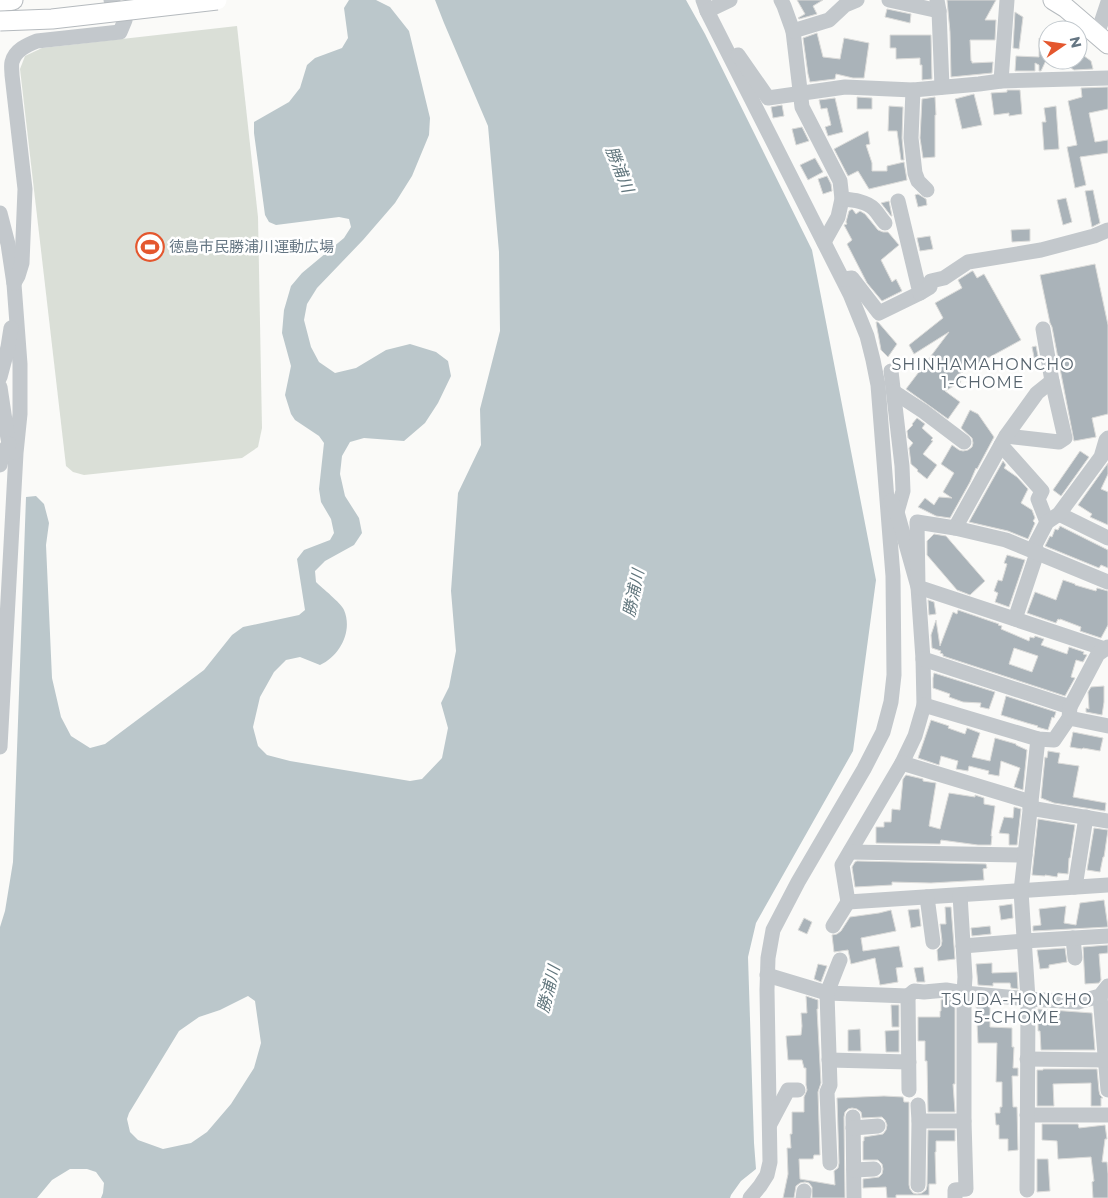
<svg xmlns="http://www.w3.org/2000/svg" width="1108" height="1198" font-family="Montserrat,'Noto Sans JP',sans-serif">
	<rect width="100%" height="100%" fill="#fafaf8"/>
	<!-- green -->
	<polygon fill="#dadfd7" points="237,26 258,217 262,428 258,447 242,458 84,475 73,472 66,466 20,69 25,56 42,48"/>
	<!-- water -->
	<path fill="#bbc7cb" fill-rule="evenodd" d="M349,0h27l14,7 19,24 21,87 -1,17 -17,41 -17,27 -32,37 -46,48 -10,16 -3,16 7,27 8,15 16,11 21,-5 30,-18 24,-6 26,8 12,9 3,15 -13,27 -13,20 -21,18 -40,-3 -14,4 -8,14 -2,18 5,22 14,22 3,15 -8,12 -29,16 -10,10 1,11c6,6 25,21 28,28 9,21 -4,46 -24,55l-20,-8 -14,3 -12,12 -14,25 -7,30 5,19 9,9 23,6 120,20 12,-2 20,-21 6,-30 -7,-25 8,-16 7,-36 -5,-60 7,-98 23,-48 -1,-36 20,-78 -1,-79 -11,-126 -44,-103 -9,-23h251l19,34 107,216 64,330 -23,171 -97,172 -8,34 6,186 2,26 -15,12 -10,14 -1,3h-629l2,-5 1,-10 -8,-11 -9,-3h-17l-18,11 -15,18h-37v-271l5,-16 8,-49 13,-365 10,-1 8,8 5,19 -3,22 6,133 9,39 10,19 19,12 15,-4 99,-74 28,-35 11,-8 56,-12 6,-5 -8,-51 7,-9 26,-10 4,-7 -3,-14 -10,-17 -2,-13 5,-46 -5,-7 -24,-16 -4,-6 -6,-19 6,-29 -9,-33 2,-23 7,-24 11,-13 42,-35 7,-11 -2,-8 -10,-2 -63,8 -7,-3 -4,-7 -11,-82v-11l35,-20 11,-14 7,-23 8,-7 27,-10 6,-10 -4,-30zM248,996l7,5 6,42 -7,25 -23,36 -24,28 -16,11 -28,6 -25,-9 -8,-8 -3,-13 2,-6 50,-82 20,-14 21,-7z"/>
	<!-- building -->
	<g fill="#aab3b9" stroke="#dcdcda" fill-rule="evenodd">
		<polygon points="797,0 823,0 813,6 817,14 799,19 798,18 805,14"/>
		<polygon points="947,0 996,0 985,20 996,20 995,40 970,40 971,61 972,61 972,63 993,62 992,73 951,77 950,32"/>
		<polygon points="887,9 911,14 910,23 885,17"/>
		<polygon points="1015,12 1023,17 1019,49 1013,48"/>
		<polygon points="817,33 823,57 840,59 844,38 869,43 864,78 853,78 836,74 835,79 810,82 808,74 803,38"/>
		<polygon points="890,35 931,35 932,79 922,80 922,65 920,65 920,58 896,59 896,48 890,48"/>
		<polygon points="1039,38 1048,43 1048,56 1041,71 1039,71 1039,65 1035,63 1035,71 1015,71 1016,56 1039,57"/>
		<polygon points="1080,53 1091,61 1093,69 1074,70 1059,60 1078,60 1078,55"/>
		<polygon points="1108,87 1108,109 1089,113 1095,142 1108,140 1108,153 1080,157 1086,185 1075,188 1067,147 1077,145 1068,101 1082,97 1081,88"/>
		<polygon points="1007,90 1020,90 1022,114 1009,116 1009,113 994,115 991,93 1007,92"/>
		<polygon points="974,94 982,125 962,129 955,99"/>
		<polygon points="857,97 872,98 872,109 857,109"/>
		<polygon points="935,97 936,115 935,115 935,157 923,158 920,138 922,99"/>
		<polygon points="835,98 843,132 828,136 825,127 831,125 827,108 821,109 819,100"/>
		<polygon points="782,105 784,116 773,118 771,107"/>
		<polygon points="889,106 903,107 902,138 904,160 901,160 897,131 888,131"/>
		<polygon points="1056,106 1059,149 1044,150 1042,122 1046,122 1044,108"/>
		<polygon points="802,127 809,141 796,145 792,129"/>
		<polygon points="868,131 870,144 866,145 872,163 872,171 887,171 887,166 904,162 907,180 869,189 858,171 848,176 834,149"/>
		<polygon points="815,158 823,172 808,180 800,165"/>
		<polygon points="827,176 831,184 832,191 823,194 818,179"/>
		<polygon points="1093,190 1100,223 1092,227 1085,191"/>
		<polygon points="918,194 926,199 927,205 918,207 915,195"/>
		<polygon points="1066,198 1072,222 1063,225 1057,200"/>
		<polygon points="889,201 892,216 891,216 881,203"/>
		<polygon points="852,209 853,210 856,214 860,211 865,214 878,230 883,232 888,232 899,245 881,260 892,282 896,279 902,291 882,301 867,283 847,244 852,240 844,225 847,224 846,222 849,211"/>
		<polygon points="1030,229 1030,241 1012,242 1011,230"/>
		<polygon points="930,236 933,249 920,251 917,238"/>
		<polygon points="1095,264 1108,325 1108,414 1092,418 1096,437 1074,441 1052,327 1050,323 1040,275"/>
		<polygon points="972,271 973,271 977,278 984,274 1021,340 957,375 961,382 945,391 960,402 948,419 906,389 949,332 914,354 909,345 943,318 935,303 962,288 958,280"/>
		<polygon points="876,322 878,322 897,344 888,357 881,350"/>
		<polygon points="1036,346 1039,361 1035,362 1032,347"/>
		<polygon points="970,410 978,414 994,437 977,469 976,468 970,482 950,518 936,516 918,507 925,498 934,505 939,497 952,498 943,492 954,473 941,464 952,445 959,450 963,451 968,450 972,447 973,443 972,438 961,428"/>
		<polygon points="917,418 925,424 922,428 933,438 931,440 933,441 923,454 937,465 927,479 917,471 918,470 911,464 909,448 913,443 908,438 907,431 913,425 912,424"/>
		<polygon points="1080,451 1089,457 1061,496 1053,490"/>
		<polygon points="1003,461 1006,465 1004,468 1017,477 1028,489 1021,503 1032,510 1035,518 1033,521 1035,523 1028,539 1008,531 969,522"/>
		<polygon points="1108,463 1108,474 1101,489 1108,492 1108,525 1090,517 1092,514 1078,505"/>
		<polygon points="1060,526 1108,550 1108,568 1101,565 1099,568 1045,546 1050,536 1052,537 1055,529 1058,530"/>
		<polygon points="934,534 946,536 985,581 970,595 957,590 927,555 927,541"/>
		<polygon points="1007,555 1025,560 1009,607 995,602 998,593 994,591 998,580 1002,581 1007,564 1004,563"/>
		<polygon points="1063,580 1075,584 1075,585 1096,591 1097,588 1108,591 1108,625 1101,638 1080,631 1081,627 1060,619 1060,620 1058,619 1056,623 1027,613 1035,592 1056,600"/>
		<polygon points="928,600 934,602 936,614 929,615"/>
		<path d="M958,610l41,14 -1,1 4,1 -1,3 28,12 1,-4 4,1 1,-2 9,3 -3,6 26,9 2,-7 15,5 -1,2 4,1 -4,7 -7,-2 -5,17 4,1 -10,18 -122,-40v-2l-3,-1 1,-2 -9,-3 -1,-13 5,-15 4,26 13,-34 4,2zM1014,648l24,8 -6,16 -23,-8z"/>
		<polygon points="934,673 995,692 989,709 980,707 981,703 963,702 949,697 950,694 933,688 933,678"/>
		<polygon points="1104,686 1104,702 1102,715 1086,712 1086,708 1089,709 1088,692 1091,687"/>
		<polygon points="1006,696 1056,712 1054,718 1052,717 1048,730 1037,727 1038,726 1027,723 1001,715"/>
		<polygon points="931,720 949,726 948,728 965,734 967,728 980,733 972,757 990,761 995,738 1016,744 1016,745 1027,750 1023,790 1014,787 1020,768 1001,761 999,776 988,774 989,771 969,766 968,771 956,769 958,761 941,756 939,765 918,758"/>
		<polygon points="1073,732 1103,738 1100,751 1083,748 1082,749 1070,747"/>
		<polygon points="1048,751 1060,753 1058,763 1079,766 1073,797 1106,803 1105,811 1054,803 1041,798 1045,757 1047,758"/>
		<polygon points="906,775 923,779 923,781 936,783 929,826 940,829 949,793 975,797 975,795 984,798 984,804 995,806 991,836 992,836 991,845 978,845 941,840 940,844 876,843 876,827 884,827 884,822 891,822 892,809 900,810 903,779"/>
		<polygon points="1014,807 1021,809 1017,845 1009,845 1009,834 999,833 1004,817 1013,818"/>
		<polygon points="1038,819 1075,825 1070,858 1069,858 1068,874 1058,873 1057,877 1045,875 1045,876 1032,875"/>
		<polygon points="1094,828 1108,830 1104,857 1103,857 1100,872 1087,870"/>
		<polygon points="857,861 986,864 987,868 983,869 984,880 931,883 892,882 892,885 855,887 852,867 855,862"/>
		<polygon points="1104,900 1108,927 1033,931 1033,926 1041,925 1039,909 1066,906 1064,923 1076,925 1080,903"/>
		<polygon points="1012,904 1013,918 1001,920 999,906"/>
		<polygon points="945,907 951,907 955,959 938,961 937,950 941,946 942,941 940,924 946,924"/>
		<polygon points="919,909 921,926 911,928 908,910"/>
		<polygon points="891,910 896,931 861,938 863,951 899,946 903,967 896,968 898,982 880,985 875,958 851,964 848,950 834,952 832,935 837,934 841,931 850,917 879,913"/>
		<polygon points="804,918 812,922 807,934 798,930"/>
		<polygon points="990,926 991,934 972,936 971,928"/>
		<polygon points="1108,945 1108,953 1099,954 1101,980 1099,983 1085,984 1083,947"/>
		<polygon points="1065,948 1067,962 1049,965 1049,968 1040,969 1037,950"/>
		<polygon points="992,963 992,973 1017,972 1018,989 1011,988 1010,983 993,983 993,986 978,985 976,964"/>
		<polygon points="818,964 827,966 821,982 814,979"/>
		<polygon points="923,967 925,982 917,982 914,968"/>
		<polygon points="806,996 818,1000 818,1009 817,1009 821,1083 818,1092 820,1155 814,1155 813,1159 799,1159 800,1179 835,1185 834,1171 838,1168 839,1163 837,1098 884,1096 903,1097 904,1102 909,1102 909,1185 910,1189 913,1193 917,1194 922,1193 926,1190 927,1186 928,1130 955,1130 955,1141 936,1141 936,1152 935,1152 936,1184 929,1184 929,1195 896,1195 896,1198 887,1198 886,1187 863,1188 863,1179 879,1177 882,1174 883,1169 882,1164 878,1160 863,1160 863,1141 864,1141 864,1137 883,1134 886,1130 887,1125 885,1120 882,1117 862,1118 861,1112 857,1109 852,1108 848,1109 845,1112 844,1117 845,1198 812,1198 812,1187 809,1183 805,1182 800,1183 796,1186 794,1198 783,1198 788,1174 787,1148 791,1148 790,1134 792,1134 792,1112 804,1112 804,1097 807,1090 806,1085 806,1068 804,1068 802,1060 788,1060 786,1036 801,1035 802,1026 801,1013 807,1013"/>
		<polygon points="946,999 955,1001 955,1084 953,1084 955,1112 928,1112 927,1061 925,1061 925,1041 918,1041 918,1017 940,1017 940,1011 941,1011 941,1000"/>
		<polygon points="976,1004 990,1005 990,1027 1012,1028 1012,1047 1014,1047 1013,1068 1018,1068 1018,1076 1012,1076 1013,1107 1017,1107 1018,1150 1008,1151 1008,1139 999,1139 999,1125 996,1125 995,1113 1000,1113 1000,1107 1002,1107 1002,1082 996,1082 997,1043 978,1043"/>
		<polygon points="891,1005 899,1005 899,1027 892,1027"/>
		<polygon points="1038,1009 1092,1013 1095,1050 1041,1050 1040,1031 1038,1031"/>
		<polygon points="860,1029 861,1051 848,1051 848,1030"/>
		<polygon points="899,1030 899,1052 886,1052 885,1031"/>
		<polygon points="1043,1069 1097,1069 1099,1091 1100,1095 1103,1098 1101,1098 1101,1106 1091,1106 1091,1083 1053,1084 1054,1106 1037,1106 1037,1070 1043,1070"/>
		<polygon points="1042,1124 1078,1124 1079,1128 1105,1125 1107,1139 1105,1139 1102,1162 1107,1162 1108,1174 1108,1198 1093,1198 1092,1182 1094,1181 1091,1157 1058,1159 1057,1141 1042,1140"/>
		<polygon points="1037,1159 1048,1159 1050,1191 1037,1192"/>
	</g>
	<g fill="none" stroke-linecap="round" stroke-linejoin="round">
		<defs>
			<g id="major">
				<polyline points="1053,0 1066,8 1108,44"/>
				<polyline points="0,2 13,0"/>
			</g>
		</defs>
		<!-- major casing -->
		<use href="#major" stroke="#b5babe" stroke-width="21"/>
		<!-- minor -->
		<g stroke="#c3c8cc" stroke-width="15">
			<polyline points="703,0 707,11 850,294 867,336 873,360 878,385 893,576 894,675 891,702 883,732 864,769 798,882 773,930 768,958 767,990 770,1162 767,1175 760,1186 750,1198"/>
			<polyline points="781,0 784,6 793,31 802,107 840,181 842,199 838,217 824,242"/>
			<polyline points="889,0 939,11"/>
			<polyline points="937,0 939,11 942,87"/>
			<polyline points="707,11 730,0"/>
			<polyline points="793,31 829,20 845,5 857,0"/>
			<polyline points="1097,35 1108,2"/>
			<polyline points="738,55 768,98 845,87 913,90 979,84 1001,81 1108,78"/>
			<polyline points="1001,81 1007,0"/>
			<polyline points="913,90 911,138 915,173 918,181 927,190"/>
			<path d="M842,199c11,1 24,2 32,10 4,4 7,10 11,14"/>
			<polyline points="0,213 8,244 14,284 20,364 20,414 16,453 0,747"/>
			<polyline points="844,279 852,278 879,313 920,293 898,201"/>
			<path d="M14,283l4,-7 4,-13 3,-74 -13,-114c0,-4 -1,-9 0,-13 3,-12 15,-17 25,-21l83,-9 5,-12 -14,-20"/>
			<polyline points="920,293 930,287 931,281 944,278 968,262 1041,250 1094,236 1108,230"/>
			<polyline points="891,371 902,466 903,491 897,512"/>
			<polyline points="0,377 8,347 11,328"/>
			<polyline points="0,387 6,427 9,444 15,452"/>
			<polyline points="894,392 923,411 964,442"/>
			<polyline points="1006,436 1059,442 1065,438 1052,381 1043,329"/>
			<polyline points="1001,445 1042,491 1038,499 1047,522"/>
			<polyline points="0,465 3,452 9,444"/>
			<polyline points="891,501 897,512 918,587 923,659 924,705 915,736 902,763 842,865 848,902 1108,885"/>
			<polyline points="1059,514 1108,538"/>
			<polyline points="955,528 1006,436 1037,393 1052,381"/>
			<polyline points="1015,619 1037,553 1035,545 1047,522 1059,514 1101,457 1106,440 1108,438"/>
			<polyline points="1105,649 918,587 917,522 955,528 1006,540 1108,582"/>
			<polyline points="923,659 1070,707"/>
			<polyline points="924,705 1038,739 1054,740 1069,718 1070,707 1098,654 1108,647"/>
			<polyline points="1069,718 1108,726"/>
			<polyline points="902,763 1031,802"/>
			<polyline points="1030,808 1108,821"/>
			<polyline points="850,852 1025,855"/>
			<polyline points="1075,887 1086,817"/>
			<polyline points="927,897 933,942"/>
			<polyline points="833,926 848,902"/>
			<polyline points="1073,938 1075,958"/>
			<polyline points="963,946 1024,941 1108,936"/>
			<polyline points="767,975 827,993 908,996 909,1090"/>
			<polyline points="908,996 914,991 924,992 946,990 964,993 965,977 960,895"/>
			<polyline points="1100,996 1108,1090"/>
			<polyline points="1027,1059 1106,1060"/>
			<polyline points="829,1060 909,1062"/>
			<polyline points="918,1105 919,1121 918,1185"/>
			<polyline points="1027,1115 1108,1115"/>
			<polyline points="853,1117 854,1198"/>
			<polyline points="919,1121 964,1121"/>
			<polyline points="770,1124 788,1090 798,1090"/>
			<polyline points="853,1128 878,1126"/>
			<polyline points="830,1163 827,1092 830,1085 827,993 840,960"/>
			<polyline points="854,1170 874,1169"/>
			<polyline points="1027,1190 1028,999 1021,891 1038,739"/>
			<polyline points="803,1198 804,1191"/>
			<polyline points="955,1198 955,1190 966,1189 964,1121 964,993 1028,999 1078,1002 1100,996 1108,986"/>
		</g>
		<!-- major -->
		<use href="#major" stroke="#fff" stroke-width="19"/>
		<defs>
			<polyline id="major-bridge" points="0,21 52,19 217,0"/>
		</defs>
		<!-- major-bridge casing -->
		<use href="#major-bridge" stroke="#b5babe" stroke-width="21" stroke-linecap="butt"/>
		<!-- major-bridge -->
		<use href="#major-bridge" stroke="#fff" stroke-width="19"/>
	</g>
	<!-- icons -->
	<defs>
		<symbol id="stadium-ring" viewBox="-11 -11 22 22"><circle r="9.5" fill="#fff" stroke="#e4572e" stroke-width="1.5"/><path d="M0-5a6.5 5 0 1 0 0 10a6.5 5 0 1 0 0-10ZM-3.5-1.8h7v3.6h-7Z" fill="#e4572e"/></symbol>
	</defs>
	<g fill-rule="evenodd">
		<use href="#stadium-ring" x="134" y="231" width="32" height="32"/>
	</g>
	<g text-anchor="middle" stroke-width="5" stroke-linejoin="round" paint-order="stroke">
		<!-- poi labels -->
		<g font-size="15" fill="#657683" stroke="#fff" text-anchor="start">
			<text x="169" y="252">徳島市民勝浦川運動広場</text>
		</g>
		<!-- water labels -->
		<g font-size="16" font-style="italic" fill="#60757c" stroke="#fff">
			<text transform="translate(620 169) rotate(68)" y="6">勝浦川</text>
			<text transform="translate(633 593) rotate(-78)" y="6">勝浦川</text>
			<text transform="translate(548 989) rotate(-76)" y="6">勝浦川</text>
		</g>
		<!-- neighbourhood labels -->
		<g font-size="16" letter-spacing="1" fill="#57646e" stroke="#fff">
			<text x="983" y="370">SHINHAMAHONCHO<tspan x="983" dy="18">1-CHOME</tspan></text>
			<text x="1017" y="1005">TSUDA-HONCHO<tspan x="1017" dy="18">5-CHOME</tspan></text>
		</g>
	</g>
	<!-- north arrow -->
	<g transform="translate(1063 45) rotate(77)"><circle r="24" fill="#ffffff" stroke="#c1c8cd"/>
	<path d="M0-4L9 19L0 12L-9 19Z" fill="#e4572e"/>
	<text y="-8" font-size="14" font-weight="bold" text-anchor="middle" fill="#657683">N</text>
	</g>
</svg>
